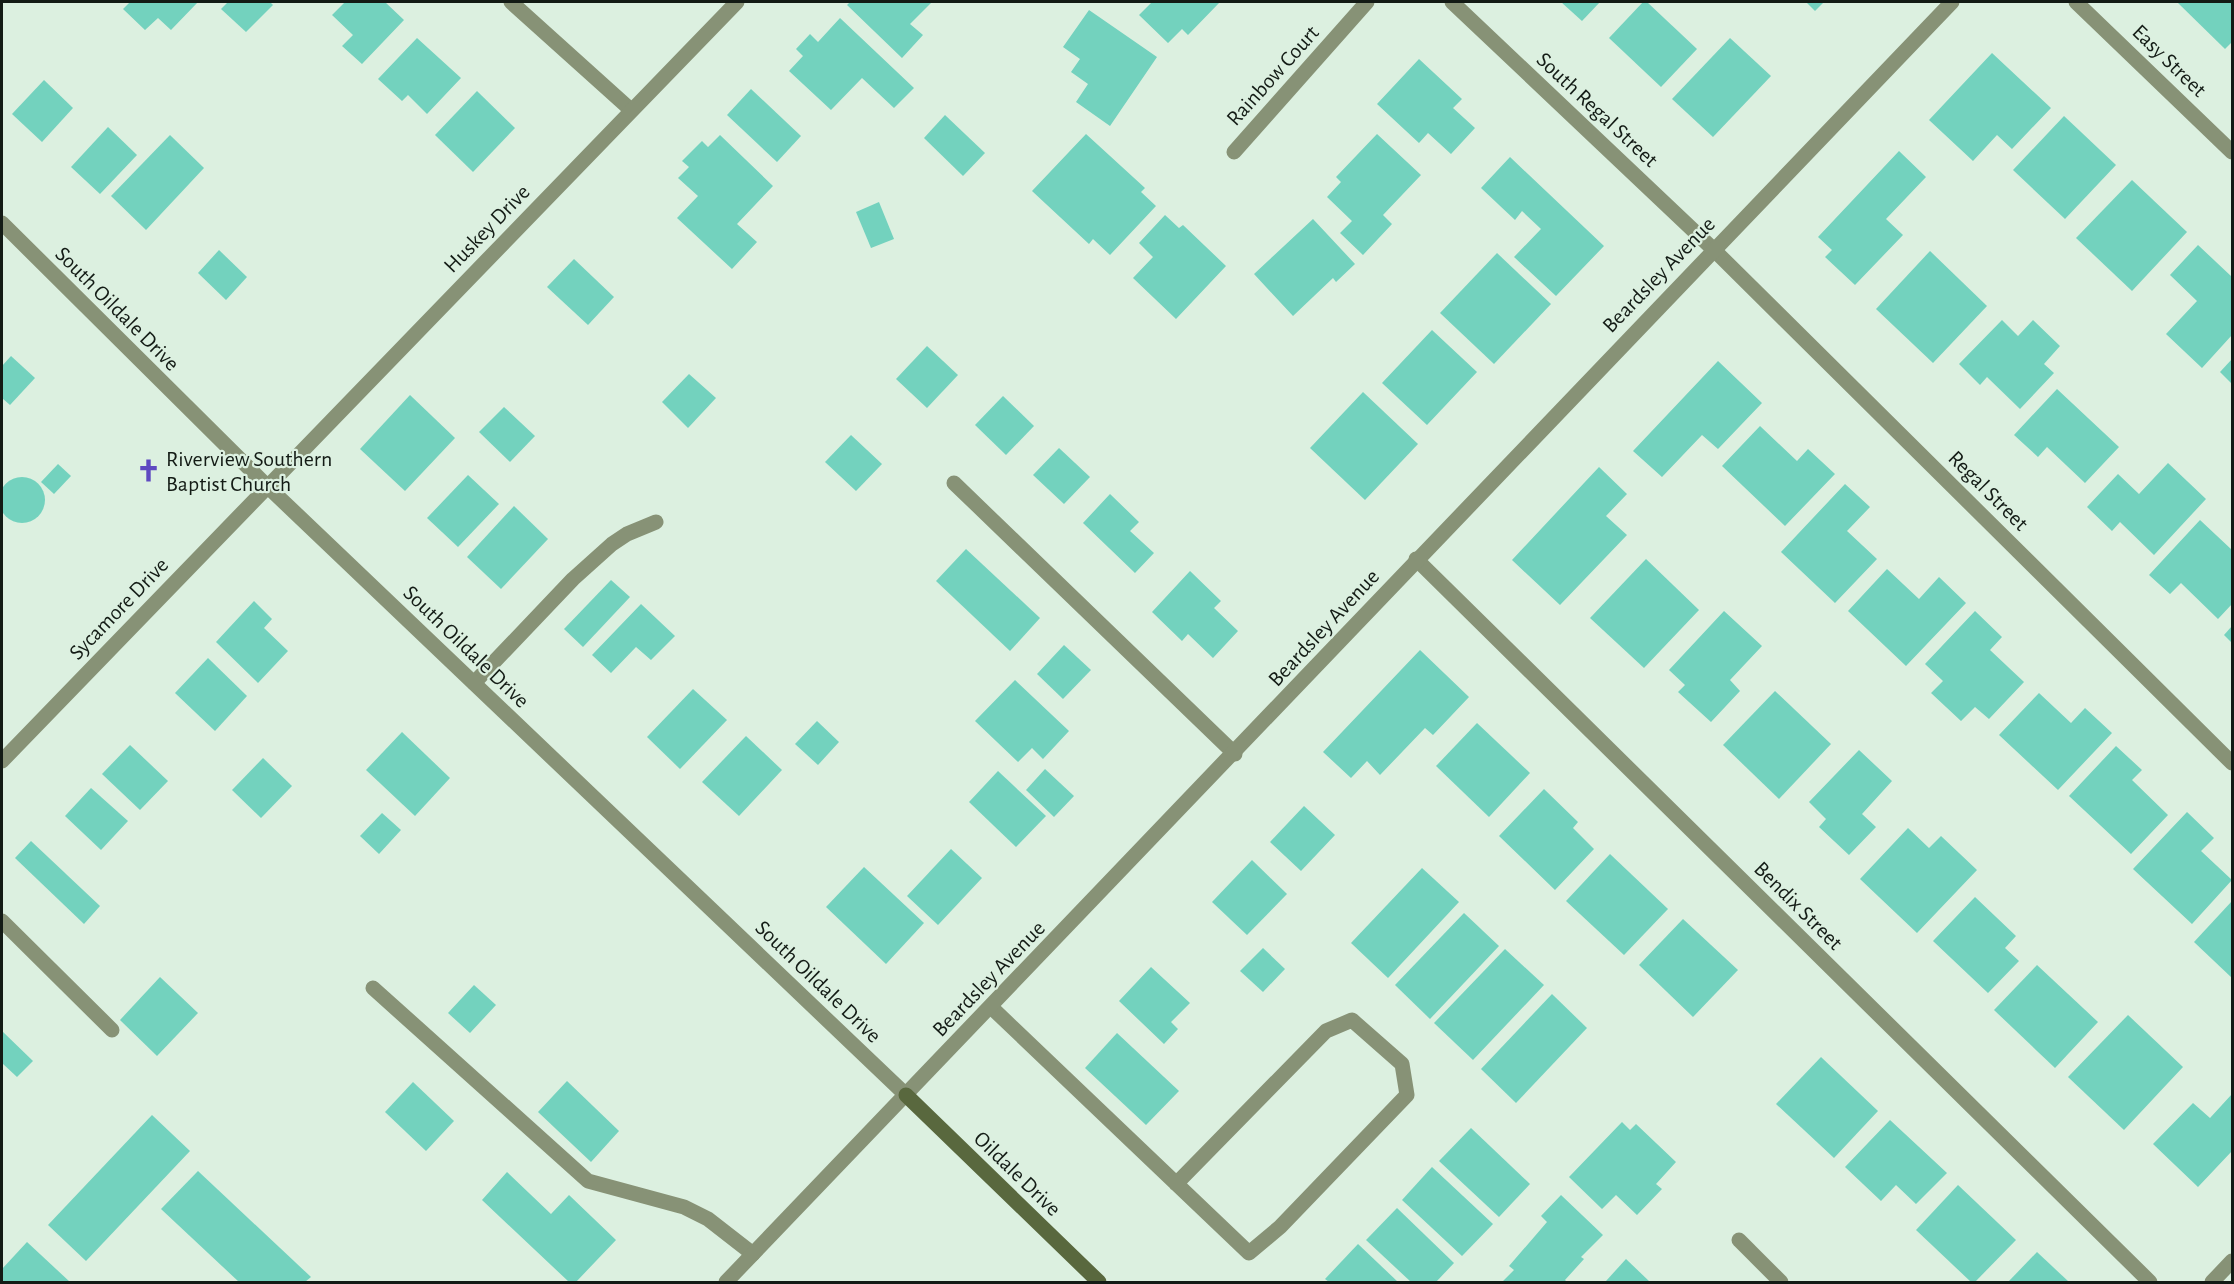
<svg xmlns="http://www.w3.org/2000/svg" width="2234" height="1284" font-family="'Alegreya Sans',sans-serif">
	<rect width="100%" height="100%" fill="#dcf0e0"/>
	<!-- building -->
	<g fill="#73d2be">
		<polygon points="130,2 198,2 171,30 158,18 145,30 123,9"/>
		<polygon points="228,2 270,2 273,5 246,32 221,9"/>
		<polygon points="345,2 385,2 404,20 362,64 342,46 353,35 332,15"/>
		<polygon points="850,2 932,2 910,24 923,35 902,58 847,5"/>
		<polygon points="1152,2 1220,2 1188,35 1182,29 1168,43 1139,15"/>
		<polygon points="1561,2 1600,2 1582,21"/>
		<polygon points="1643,2 1647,2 1697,49 1661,87 1609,38"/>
		<polygon points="1806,2 1824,2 1815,11"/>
		<polygon points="2177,2 2232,2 2232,42 2225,49"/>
		<polygon points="1089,10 1157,57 1110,126 1076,102 1088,84 1071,72 1080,59 1063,47"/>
		<polygon points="840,18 914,88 894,108 862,78 831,110 789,71 803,56 796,49 810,34 818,42"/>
		<polygon points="417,38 461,78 427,114 408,95 402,101 378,79"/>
		<polygon points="1730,38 1771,76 1713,137 1672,99"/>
		<polygon points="1992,53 2051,108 2012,149 1997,135 1973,161 1929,120"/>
		<polygon points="1419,59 1462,99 1453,108 1475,128 1451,154 1428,133 1419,143 1377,104"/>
		<polygon points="44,80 73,108 42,142 12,114"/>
		<polygon points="751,89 801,136 777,162 727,115"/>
		<polygon points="477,91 515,128 473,172 435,135"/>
		<polygon points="945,115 985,153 963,176 924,138"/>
		<polygon points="2064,116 2116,165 2065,219 2013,170"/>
		<polygon points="108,127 137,155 100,194 71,167"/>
		<polygon points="1086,134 1145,188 1141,192 1156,206 1110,255 1093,239 1089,244 1032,191"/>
		<polygon points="1377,134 1421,175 1383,215 1392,224 1363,255 1340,233 1352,221 1327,197 1341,182 1336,177"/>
		<polygon points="170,135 204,168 146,230 111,196"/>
		<polygon points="720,135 773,186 737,224 757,242 732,269 677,218 698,196 678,178 689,167 682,161 702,141 708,147"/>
		<polygon points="1899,151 1926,177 1886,219 1903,235 1855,285 1825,257 1832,250 1818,237"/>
		<polygon points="1510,157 1604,246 1556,296 1514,257 1541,229 1522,211 1515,220 1481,188"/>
		<polygon points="2132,180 2187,232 2132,291 2076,238"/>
		<polygon points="879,202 894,239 871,248 856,212"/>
		<polygon points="1165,215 1179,228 1183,225 1226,266 1176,319 1133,278 1153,257 1139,243"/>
		<polygon points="1313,219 1355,264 1336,282 1333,278 1293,316 1254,274"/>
		<polygon points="2198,245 2232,277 2232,335 2202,368 2166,334 2197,301 2170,275"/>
		<polygon points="219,250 247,277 226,300 198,273"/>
		<polygon points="1930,251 1987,306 1933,363 1876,309"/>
		<polygon points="1497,253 1551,304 1494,364 1440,313"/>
		<polygon points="574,259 614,297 588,325 547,287"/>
		<polygon points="2002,320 2018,336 2033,320 2060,346 2044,364 2054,373 2020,409 1987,377 1980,385 1959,364"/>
		<polygon points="1432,330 1477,372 1427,425 1382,383"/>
		<polygon points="927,346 958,375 927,408 896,379"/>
		<polygon points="11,356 35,378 10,405 2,398 2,366"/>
		<polygon points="2232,359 2232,384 2220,372"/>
		<polygon points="1718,361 1762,403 1718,449 1702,435 1662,477 1633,451"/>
		<polygon points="689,374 716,398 688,428 662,402"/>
		<polygon points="2057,389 2119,447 2085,483 2047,447 2038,457 2014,435"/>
		<polygon points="1363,392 1418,444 1365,500 1310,448"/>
		<polygon points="410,395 455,438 405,491 360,449"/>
		<polygon points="1003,396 1034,426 1006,455 975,425"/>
		<polygon points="504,407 535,436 510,462 479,432"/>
		<polygon points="1760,426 1797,461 1808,449 1835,474 1785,526 1722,466"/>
		<polygon points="851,435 882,464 856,491 825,462"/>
		<polygon points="1059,448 1090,477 1064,504 1033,475"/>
		<polygon points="2168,463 2206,499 2154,555 2120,522 2112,531 2087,507 2118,474 2139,494"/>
		<polygon points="58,464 71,476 54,494 41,482"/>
		<polygon points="1599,467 1627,494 1606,516 1627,535 1560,605 1512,560"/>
		<polygon points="468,475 499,504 458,547 427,518"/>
		<circle cx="22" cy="500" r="23"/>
		<polygon points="1845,484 1870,507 1847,531 1877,559 1835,603 1781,552"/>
		<polygon points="1110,494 1139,522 1130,531 1154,553 1135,573 1083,523"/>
		<polygon points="514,506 548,539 501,589 467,557"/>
		<polygon points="2200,520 2232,550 2232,604 2218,619 2181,583 2170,594 2149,575"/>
		<polygon points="966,549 1040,618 1010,651 936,581"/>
		<polygon points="1646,559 1699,610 1644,668 1590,618"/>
		<polygon points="1887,569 1919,599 1939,577 1966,603 1906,666 1848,611"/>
		<polygon points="1190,571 1221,601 1214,608 1238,631 1213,658 1188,634 1182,641 1152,612"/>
		<polygon points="611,580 630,597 583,647 564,629"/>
		<polygon points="254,601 272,619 264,628 288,651 258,683 216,642"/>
		<polygon points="641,604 675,636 651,660 636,647 611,673 592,655"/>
		<polygon points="1724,611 1762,646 1730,680 1740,691 1711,722 1678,692 1685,685 1669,670"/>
		<polygon points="1975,611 2002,637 1990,650 2024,682 1989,719 1975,707 1961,721 1931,693 1943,681 1925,664"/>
		<polygon points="2232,626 2232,643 2224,635"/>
		<polygon points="1064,645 1091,670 1063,699 1037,674"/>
		<polygon points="1420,650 1469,697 1433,735 1425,728 1380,775 1367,761 1351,778 1323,752"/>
		<polygon points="208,658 247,696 215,731 175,693"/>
		<polygon points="1015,680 1069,731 1043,759 1032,748 1018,762 975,721"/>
		<polygon points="693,689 727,720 680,769 647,737"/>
		<polygon points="1775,691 1831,744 1779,799 1723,745"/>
		<polygon points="2039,693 2071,723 2085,708 2112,733 2058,790 1999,735"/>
		<polygon points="817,721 839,742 818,765 795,744"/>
		<polygon points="1477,723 1530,773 1489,817 1436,766"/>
		<polygon points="402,732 450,778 415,816 366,770"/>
		<polygon points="746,736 782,770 739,816 702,782"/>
		<polygon points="130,745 168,781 140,810 102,774"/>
		<polygon points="2116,746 2142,770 2132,780 2168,815 2131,854 2069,796"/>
		<polygon points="1859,750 1892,781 1862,814 1876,827 1849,855 1819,827 1826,819 1809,802"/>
		<polygon points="263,758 292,786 261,818 232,790"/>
		<polygon points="1045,769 1074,796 1054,817 1026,790"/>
		<polygon points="998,771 1046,816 1016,847 969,802"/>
		<polygon points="91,788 128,821 101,850 65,816"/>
		<polygon points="1544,789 1578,822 1573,828 1594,849 1555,890 1499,836"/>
		<polygon points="1304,806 1335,835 1301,871 1270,842"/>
		<polygon points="2187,812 2214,838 2201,851 2232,880 2192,924 2133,869"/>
		<polygon points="382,813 401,830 379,854 360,836"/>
		<polygon points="1908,828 1929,848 1941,836 1977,870 1917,933 1860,879"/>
		<polygon points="31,841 100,906 84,924 15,858"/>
		<polygon points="951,849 982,878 938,925 907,896"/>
		<polygon points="1610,854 1668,909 1624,955 1566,901"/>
		<polygon points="1252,860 1287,894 1247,935 1212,902"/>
		<polygon points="864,867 924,923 886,964 826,907"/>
		<polygon points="1422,868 1459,902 1388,978 1351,943"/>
		<polygon points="1975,897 2016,936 2005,948 2019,961 1988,993 1933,941"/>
		<polygon points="2232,901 2232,978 2194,942"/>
		<polygon points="1464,913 1499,946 1430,1019 1395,985"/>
		<polygon points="1683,919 1738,970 1693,1017 1639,965"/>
		<polygon points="1263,948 1285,969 1263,992 1240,971"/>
		<polygon points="1505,949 1544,985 1473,1060 1434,1023"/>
		<polygon points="2037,965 2098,1022 2055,1068 1994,1010"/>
		<polygon points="1151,967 1190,1003 1171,1022 1178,1029 1164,1044 1119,1001"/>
		<polygon points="160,977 198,1013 157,1056 120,1020"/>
		<polygon points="474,985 496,1005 470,1033 448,1013"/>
		<polygon points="1552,994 1587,1028 1516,1103 1481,1069"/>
		<polygon points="2128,1015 2183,1067 2124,1130 2068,1077"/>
		<polygon points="2,1031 33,1061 17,1077 2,1063"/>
		<polygon points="1117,1033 1179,1091 1146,1125 1085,1068"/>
		<polygon points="1821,1057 1878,1111 1834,1158 1776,1104"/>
		<polygon points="567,1081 619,1131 591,1162 538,1112"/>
		<polygon points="413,1082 454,1121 426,1151 385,1112"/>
		<polygon points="2232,1094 2232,1151 2198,1187 2153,1144 2193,1103 2210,1118"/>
		<polygon points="152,1115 190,1151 86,1261 48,1225"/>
		<polygon points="1890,1120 1947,1173 1916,1204 1896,1185 1881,1201 1845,1167"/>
		<polygon points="1622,1122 1630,1130 1636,1124 1676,1162 1656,1184 1662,1189 1637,1215 1616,1195 1602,1209 1569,1177"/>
		<polygon points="1471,1128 1530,1184 1499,1217 1439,1161"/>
		<polygon points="1432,1167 1493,1224 1462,1256 1402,1200"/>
		<polygon points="198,1171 311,1277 305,1282 239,1282 161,1209"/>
		<polygon points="507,1172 551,1214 569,1195 616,1240 576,1282 569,1282 482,1200"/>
		<polygon points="1958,1185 2016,1240 1975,1282 1971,1282 1916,1230"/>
		<polygon points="1561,1195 1603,1235 1581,1257 1584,1259 1565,1280 1567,1282 1502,1282 1514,1270 1509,1266 1547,1222 1541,1216"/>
		<polygon points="1397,1208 1454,1263 1436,1282 1411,1282 1366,1240"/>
		<polygon points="27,1242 70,1282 2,1282 2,1269"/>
		<polygon points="1358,1244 1398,1282 1329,1282 1325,1279"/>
		<polygon points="2037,1252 2069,1282 2008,1282"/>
		<polygon points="1626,1259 1650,1282 1606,1281"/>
	</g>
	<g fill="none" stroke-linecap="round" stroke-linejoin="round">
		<!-- lane -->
		<g stroke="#879276" stroke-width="15">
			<polyline points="511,2 631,110"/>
			<polyline points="954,483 1235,754"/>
			<polyline points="474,683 573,579 612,544 627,534 656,522"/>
			<polyline points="2,921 112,1030"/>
			<polyline points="373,988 588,1181 684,1207 708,1219 753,1254"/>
			<polyline points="991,1007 1249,1253 1280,1227 1407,1095 1402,1064 1352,1020 1326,1031 1176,1184"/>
			<polyline points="1739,1240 1781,1282"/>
		</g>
		<!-- street -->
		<g stroke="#879276" stroke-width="15">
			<polyline points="1452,2 1713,249 2232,763"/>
			<polyline points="2076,2 2232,152"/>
			<polyline points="1234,152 1367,2"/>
			<polyline points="2,223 267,486 906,1095"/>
			<polyline points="1416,559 2150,1282"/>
			<polyline points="2,761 737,2"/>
			<path d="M726,1282c411,-425 815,-855 1226,-1280"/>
			<polyline points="2212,1282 2232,1261"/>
		</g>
		<!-- secondary -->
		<polyline stroke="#59683e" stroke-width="15" points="906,1095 1099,1282"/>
	</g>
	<!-- icons -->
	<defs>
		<symbol id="church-bare" viewBox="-9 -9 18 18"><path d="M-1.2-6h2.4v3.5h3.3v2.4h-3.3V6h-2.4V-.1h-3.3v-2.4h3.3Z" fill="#5e49c1" stroke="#dcf0e0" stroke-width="2.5" paint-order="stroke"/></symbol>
	</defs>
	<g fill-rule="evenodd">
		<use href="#church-bare" x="132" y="454" width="33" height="33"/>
	</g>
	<g text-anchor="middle" stroke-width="4.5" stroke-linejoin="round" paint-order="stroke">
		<!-- street labels -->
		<g font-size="22" fill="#131b15" stroke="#dcf0e0">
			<text transform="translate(2170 60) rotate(44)" y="8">Easy Street</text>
			<text transform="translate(1272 75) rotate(-48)" y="8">Rainbow Court</text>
			<text transform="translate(1598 109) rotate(43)" y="8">South Regal Street</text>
			<text transform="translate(486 228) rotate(-46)" y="8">Huskey Drive</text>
			<text transform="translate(1658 274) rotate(-46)" y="8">Beardsley Avenue</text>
			<text transform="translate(118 308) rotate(45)" y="8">South Oildale Drive</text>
			<text transform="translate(1989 490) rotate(45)" y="8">Regal Street</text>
			<text transform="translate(118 608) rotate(-46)" y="8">Sycamore Drive</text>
			<text transform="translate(1323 627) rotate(-47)" y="8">Beardsley Avenue</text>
			<text transform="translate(467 646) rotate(44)" y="8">South Oildale Drive</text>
			<text transform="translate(1799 905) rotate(45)" y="8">Bendix Street</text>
			<text transform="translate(988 978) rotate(-46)" y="8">Beardsley Avenue</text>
			<text transform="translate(819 981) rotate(44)" y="8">South Oildale Drive</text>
			<text transform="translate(1018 1173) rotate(44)" y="8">Oildale Drive</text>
		</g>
		<!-- poi labels -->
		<g font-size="22" fill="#131b15" stroke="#dcf0e0" text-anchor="start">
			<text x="166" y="466">Riverview Southern<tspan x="166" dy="25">Baptist Church</tspan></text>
		</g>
	</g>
	<!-- border -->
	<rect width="2234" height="1284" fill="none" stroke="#131b15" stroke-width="6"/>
</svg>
